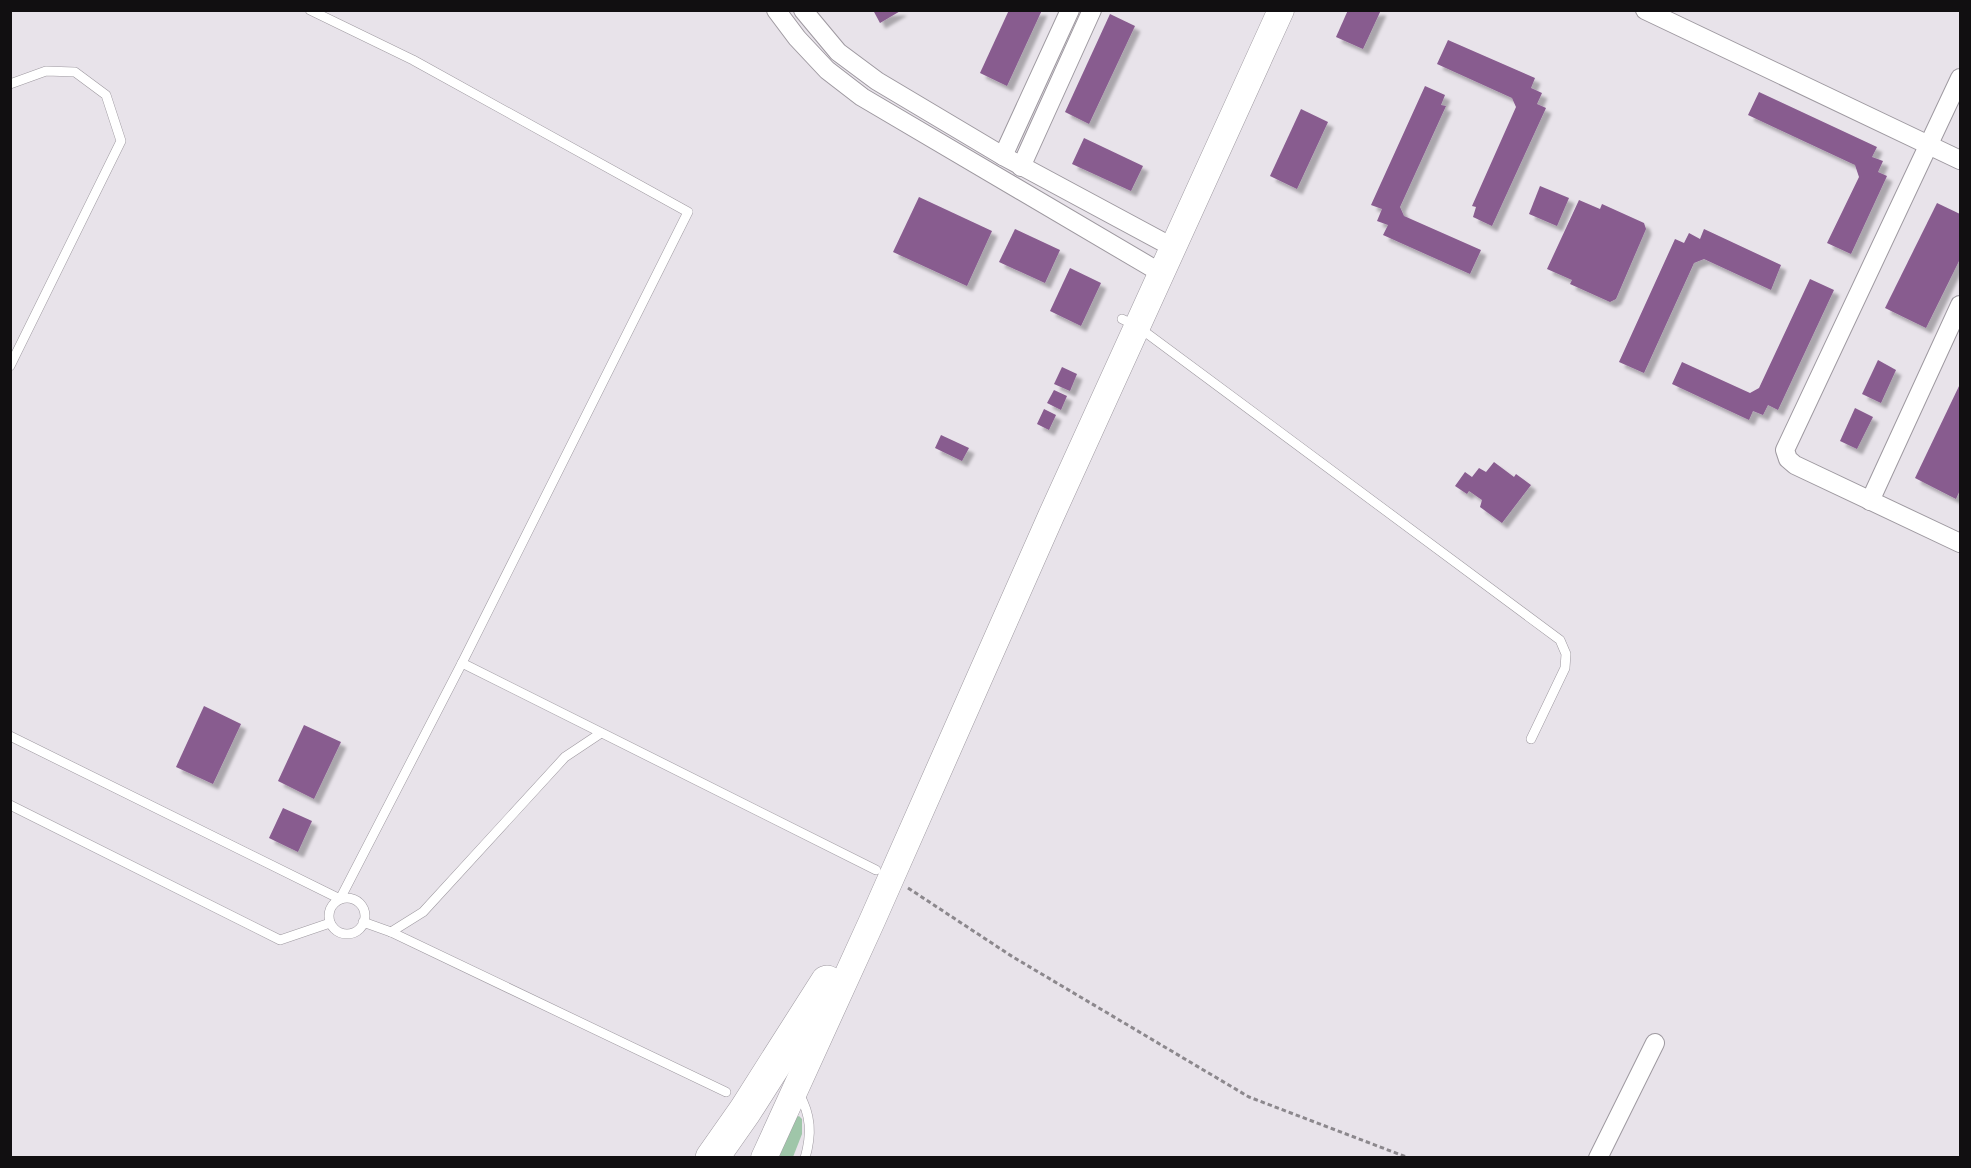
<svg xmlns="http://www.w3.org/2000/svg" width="1971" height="1168" font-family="'IBM Plex Sans',sans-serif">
	<defs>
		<filter id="shadow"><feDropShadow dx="5.5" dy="5.5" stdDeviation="1.5" flood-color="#0004"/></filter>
	</defs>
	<rect width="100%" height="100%" fill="#e8e3ea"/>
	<!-- green -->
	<polygon fill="#9fc6a9" points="799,1116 802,1119 802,1134 793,1157 776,1158 793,1119"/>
	<!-- building -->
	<g fill="#885b8f" filter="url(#shadow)">
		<polygon points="873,10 902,10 880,23"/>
		<polygon points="1009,10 1042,10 1007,86 980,73"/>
		<polygon points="1348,10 1381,10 1363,49 1336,37"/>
		<polygon points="1110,14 1135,26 1089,124 1065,112"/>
		<polygon points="1448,40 1535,78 1531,88 1542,93 1537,104 1546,108 1492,226 1473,217 1476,207 1472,206 1516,107 1512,98 1437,64"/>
		<polygon points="1425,86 1445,95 1441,105 1446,106 1400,207 1404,216 1481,250 1470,274 1383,235 1388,225 1377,221 1382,209 1371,205"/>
		<polygon points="1759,92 1877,147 1872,157 1883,161 1878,172 1887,176 1851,254 1827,243 1859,177 1855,165 1748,115"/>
		<polygon points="1301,109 1328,122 1297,189 1270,176"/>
		<polygon points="1084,138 1143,166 1131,191 1072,164"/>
		<polygon points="1540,186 1569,198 1557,226 1529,214"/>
		<polygon points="919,197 992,231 967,286 893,252"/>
		<polygon points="1579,200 1600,209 1602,204 1644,223 1646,229 1616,299 1610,302 1570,284 1572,280 1547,269"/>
		<polygon points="1937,203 1960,214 1960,259 1926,328 1885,308"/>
		<polygon points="1015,229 1060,250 1045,283 999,262"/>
		<polygon points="1704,229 1781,265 1771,290 1704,259 1694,263 1644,373 1619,362 1675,239 1684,243 1689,233 1700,239"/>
		<polygon points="1070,268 1101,283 1081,326 1050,311"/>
		<polygon points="1810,279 1834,290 1778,410 1768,405 1763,415 1753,411 1749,420 1672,384 1682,362 1750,393 1759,388"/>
		<polygon points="1878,360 1896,370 1881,403 1862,394"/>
		<polygon points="1062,367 1077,374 1070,391 1054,384"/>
		<polygon points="1960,384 1960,490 1956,499 1915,478"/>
		<polygon points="1054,390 1067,396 1061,410 1047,403"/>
		<polygon points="1855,408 1873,417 1857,449 1840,441"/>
		<polygon points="1044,409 1056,415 1049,430 1037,424"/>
		<polygon points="941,435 969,448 962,461 935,448"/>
		<polygon points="1494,462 1514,477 1516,474 1531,485 1502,523 1480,507 1482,500 1469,491 1467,494 1455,486 1465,472 1472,477 1479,468 1486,472"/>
		<polygon points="204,706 241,724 213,784 176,767"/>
		<polygon points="304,725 341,742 314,799 278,781"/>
		<polygon points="283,808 312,821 298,852 269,838"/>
	</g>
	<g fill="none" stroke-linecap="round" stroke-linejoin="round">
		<defs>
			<g id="service">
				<polyline points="10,84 46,71 75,72 106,95 121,141 10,366"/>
				<polyline points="1122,319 1137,326 1560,640 1566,654 1565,668 1531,739"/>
				<polyline points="462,663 876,870"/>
				<polyline points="10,736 340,899 462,663 688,212 413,60 310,10"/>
				<polyline points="10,805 280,940 330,923"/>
				<circle cx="347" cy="916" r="18"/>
				<polyline points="363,922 391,932 726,1092"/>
				<polyline points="391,932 423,912 565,757 601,733"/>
				<path d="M799,1094c12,21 13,40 6,64"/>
			</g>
			<g id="minor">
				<polyline points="776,10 797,38 827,70 862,97 1161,273"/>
				<polyline points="803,10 838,52 877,81 1003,156 1174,248"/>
				<polyline points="1645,10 1960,160"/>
				<polyline points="1960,78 1785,450 1788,459 1795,465 1960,543"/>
				<polyline points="1003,156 1070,10"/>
				<polyline points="1021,167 1092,10"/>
				<polyline points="1870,501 1960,305"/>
				<polyline points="1598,1158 1655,1043"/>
			</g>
			<polyline id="secondary" points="764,1158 872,921 1051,516 1281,10"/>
			<polyline id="motorway" points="712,1158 745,1111 827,982"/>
		</defs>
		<!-- service casing -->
		<use href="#service" stroke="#9e99a0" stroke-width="10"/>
		<!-- minor casing -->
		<use href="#minor" stroke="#9e99a0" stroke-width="20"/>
		<!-- secondary casing -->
		<use href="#secondary" stroke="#9e99a0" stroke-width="27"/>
		<!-- motorway casing -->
		<use href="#motorway" stroke="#9e99a0" stroke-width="34"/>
		<!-- path -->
		<polyline stroke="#8c888d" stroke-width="3" stroke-dasharray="4.5 3" stroke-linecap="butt" points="908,888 1013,957 1249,1097 1409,1158"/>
		<!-- service -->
		<use href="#service" stroke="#fff" stroke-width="9"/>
		<!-- minor -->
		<use href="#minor" stroke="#fff" stroke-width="18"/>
		<!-- secondary -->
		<use href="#secondary" stroke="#fff" stroke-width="26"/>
		<!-- motorway -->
		<use href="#motorway" stroke="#fff" stroke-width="33"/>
	</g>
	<!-- border -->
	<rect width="1971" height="1168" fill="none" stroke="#110f11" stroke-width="24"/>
</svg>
